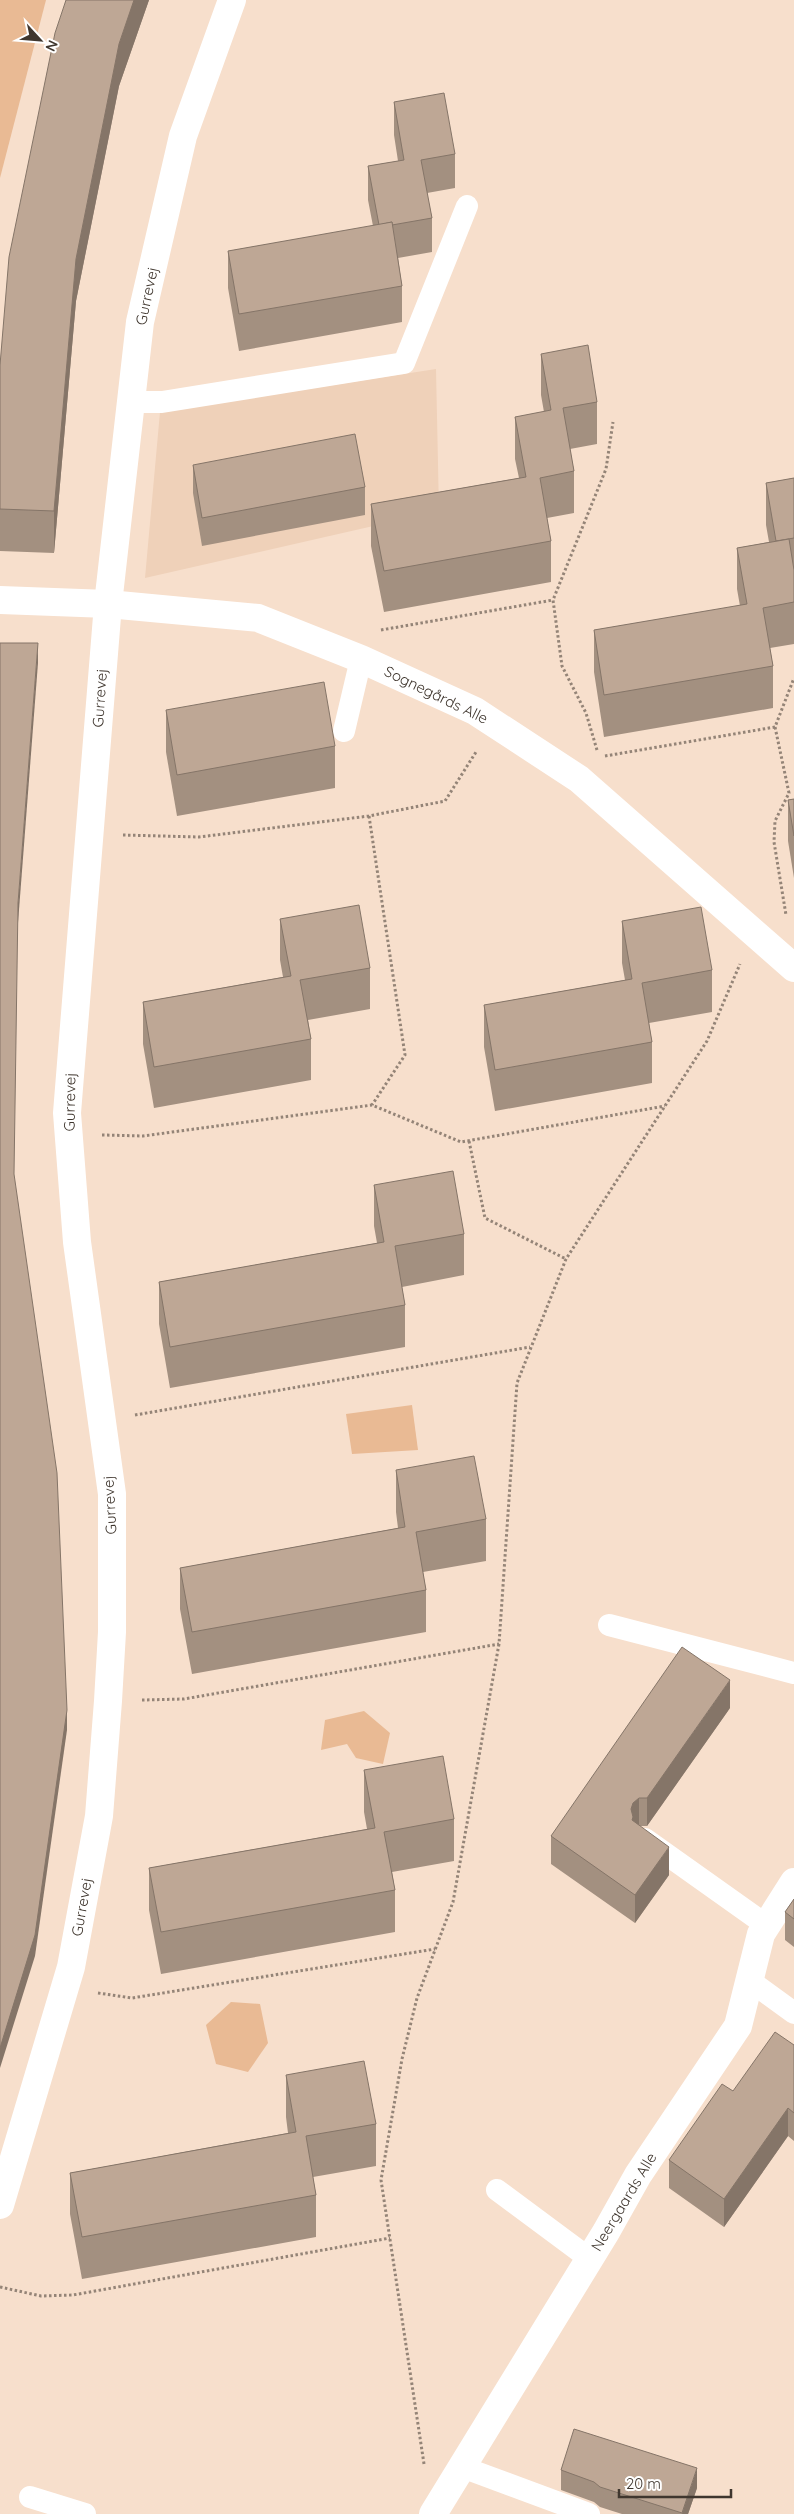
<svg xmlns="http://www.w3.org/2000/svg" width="794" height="2514" font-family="Quicksand,sans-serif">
	<rect width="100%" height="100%" fill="#f7dfcc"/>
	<!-- built -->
	<polygon fill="#efd1b9" points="436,369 439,511 145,578 160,412"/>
	<!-- green -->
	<g fill="#e9ba94">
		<polygon points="0,0 46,0 0,178"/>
		<polygon points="412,1405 418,1450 352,1454 346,1414"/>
		<polygon points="364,1711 390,1733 383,1764 356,1758 347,1744 321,1750 325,1720"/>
		<polygon points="231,2002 260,2004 268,2043 248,2072 216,2064 206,2025"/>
	</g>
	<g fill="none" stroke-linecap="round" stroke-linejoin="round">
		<!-- path -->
		<g stroke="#948477" stroke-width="3" stroke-dasharray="2.5 2.5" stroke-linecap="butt">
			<polyline points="381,630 553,600"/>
			<polyline points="775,727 789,793 775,821 774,842 786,915"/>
			<polyline points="597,750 586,713 562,666 553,600 606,469 613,422"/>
			<polyline points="605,756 775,727 794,678"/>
			<polyline points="369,816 405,1055 372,1105"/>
			<polyline points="123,835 199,837 369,816 445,801 476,752"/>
			<polyline points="102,1135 143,1136 372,1105 461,1142 665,1106"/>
			<polyline points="469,1141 485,1218 566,1259"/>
			<polyline points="135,1415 530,1347"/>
			<polyline points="142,1700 184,1699 499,1644"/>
			<polyline points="98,1993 132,1998 435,1949"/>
			<polyline points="0,2287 41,2296 73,2295 390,2238"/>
			<polyline points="424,2464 381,2180 402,2059 417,1998 453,1902 499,1644 517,1383 566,1259 707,1041 740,964"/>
		</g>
		<!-- lane -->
		<g stroke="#fff" stroke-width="22">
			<polyline points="131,402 162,402 404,363 467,206"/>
			<polyline points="344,731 361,659"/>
			<polyline points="609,1625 794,1673"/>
			<polyline points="645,1839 766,1925"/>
			<polyline points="749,1980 794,2013"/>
			<polyline points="497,2190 590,2259"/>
			<polyline points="462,2467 589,2514"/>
			<polyline points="30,2497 85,2514"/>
		</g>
		<!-- street -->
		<g stroke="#fff" stroke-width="28">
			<polyline points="0,600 108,604 258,618 361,659 475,711 579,779 794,968"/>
			<polyline points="0,2205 71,1967 99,1816 108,1701 112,1632 112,1494 77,1242 67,1113 108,604 140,322 183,136 232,0"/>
			<polyline points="433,2514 606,2232 638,2175 738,2026 761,1934 794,1882"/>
		</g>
	</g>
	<!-- wall -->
	<g fill="#a39080">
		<polygon points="66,0 149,0 119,86 76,301 54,553 0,551 0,365"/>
		<polygon points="394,102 455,154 455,188 427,193 432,218 432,252 398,258 402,286 402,322 239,351 228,288 228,251 373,226 368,200 368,166 398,161 394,135"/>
		<polygon points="541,354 597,402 597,444 570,449 574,471 574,513 547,518 551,541 551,582 384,612 371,546 371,504 519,478 515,459 515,417 544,412 541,395"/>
		<polygon points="193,465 365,487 365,515 202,546 193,493"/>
		<polygon points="794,478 794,644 770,648 773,666 773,708 604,737 594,672 594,630 740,606 737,589 737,548 769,542 766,525 766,483"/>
		<polygon points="166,710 335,746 335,788 177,816 166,752"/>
		<polygon points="794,799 794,878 788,841 788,800"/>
		<polygon points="280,919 370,968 370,1009 308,1020 311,1039 311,1080 154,1108 143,1044 143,1002 283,977 280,960"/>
		<polygon points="622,921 712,970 712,1012 649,1023 652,1042 652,1083 495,1111 484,1047 484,1005 625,980 622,963"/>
		<polygon points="374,1185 464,1234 464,1275 402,1287 405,1305 405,1347 170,1388 159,1324 159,1282 377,1243 374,1226"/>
		<polygon points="396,1470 486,1519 486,1561 423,1572 426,1590 426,1632 192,1674 180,1609 180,1568 398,1528 396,1512"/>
		<polygon points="730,1708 647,1826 640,1826 669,1875 635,1923 551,1864 551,1836"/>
		<polygon points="364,1770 454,1819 454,1861 392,1872 395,1890 395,1932 161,1974 149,1910 149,1868 367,1829 364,1812"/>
		<polygon points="794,1899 794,1947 785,1940 785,1912"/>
		<polygon points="794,2045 794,2141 788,2136 724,2227 669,2188 669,2160 733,2091"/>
		<polygon points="286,2075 376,2124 376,2166 313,2177 316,2195 316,2237 82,2279 70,2214 70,2173 288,2133 286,2117"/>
		<polygon points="561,2470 697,2488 688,2514 622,2514 600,2507 594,2502 561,2490"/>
	</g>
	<!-- shaded-wall -->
	<g fill="#857568">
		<polygon points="134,0 149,0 119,86 76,301 54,553 54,511 76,259 119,44"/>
		<polygon points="38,643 38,663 18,923 18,903"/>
		<polygon points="730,1680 730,1708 647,1826 647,1798"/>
		<polygon points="67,1710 67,1730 35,1956 0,2068 0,2048"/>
		<polygon points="639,1798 639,1826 633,1845 631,1809 633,1803"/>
		<polygon points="669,1847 669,1875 635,1923 635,1895"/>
		<polygon points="788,2108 788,2136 724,2227 724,2199"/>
		<polygon points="697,2468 697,2488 688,2514 682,2514"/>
	</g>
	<!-- building -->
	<g fill="#bea795" stroke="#857568">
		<polygon points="66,0 134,0 119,44 76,259 54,511 0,509 0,365 9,257 55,33"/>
		<polygon points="444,93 455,154 421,160 432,218 392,225 392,222 379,225 368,166 404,160 394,102"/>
		<polygon points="392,222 402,286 239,314 228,251"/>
		<polygon points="588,345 597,402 563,408 574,471 540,478 551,541 384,571 371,504 526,477 515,417 551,410 541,354"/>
		<polygon points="355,434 365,487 202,518 193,465"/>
		<polygon points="794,478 794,538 776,541 766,483"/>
		<polygon points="789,539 794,570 794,602 763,608 773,666 604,695 594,630 747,604 737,548"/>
		<polygon points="0,643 38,643 18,903 14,1174 57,1473 67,1710 35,1935 0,2048"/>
		<polygon points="324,682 335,746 177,775 166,710"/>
		<polygon points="794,799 794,836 788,800"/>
		<polygon points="359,905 370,968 300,980 311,1039 154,1067 143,1002 291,976 280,919"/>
		<polygon points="701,907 712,970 642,983 652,1042 495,1070 484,1005 632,979 622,921"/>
		<polygon points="453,1171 464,1234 395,1246 405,1305 170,1347 159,1282 384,1242 374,1185"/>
		<polygon points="474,1456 486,1519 416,1532 426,1590 192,1632 180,1568 405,1527 396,1470"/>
		<polygon points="682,1647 730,1680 647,1798 639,1798 633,1803 631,1809 633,1817 632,1820 669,1847 635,1895 551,1836"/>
		<polygon points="443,1756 454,1819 384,1832 395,1890 161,1932 149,1868 375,1828 364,1770"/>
		<polygon points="794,1899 794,1919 785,1912"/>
		<polygon points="775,2032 794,2045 794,2113 788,2108 724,2199 669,2160 722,2084 733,2091"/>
		<polygon points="364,2061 376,2124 306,2136 316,2195 82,2237 70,2173 296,2132 286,2075"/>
		<polygon points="574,2429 697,2468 682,2513 600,2487 594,2482 561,2470"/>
	</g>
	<g text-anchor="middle" stroke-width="4" stroke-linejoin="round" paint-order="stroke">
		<!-- street labels -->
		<g font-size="15" fill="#3f362e" stroke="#fff">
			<text transform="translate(147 296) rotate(-78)" y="5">Gurrevej</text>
			<text transform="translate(436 695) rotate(26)" y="5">Sognegårds Alle</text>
			<text transform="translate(100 698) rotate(-86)" y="5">Gurrevej</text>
			<text transform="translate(70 1102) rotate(-89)" y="5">Gurrevej</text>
			<text transform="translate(110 1505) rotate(-93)" y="5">Gurrevej</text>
			<text transform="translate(82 1907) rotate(-80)" y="5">Gurrevej</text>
			<text transform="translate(624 2202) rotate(-59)" y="5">Neergaards Alle</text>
		</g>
	</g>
	<!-- north arrow -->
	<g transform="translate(40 40) rotate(116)" stroke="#ffffff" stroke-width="4" paint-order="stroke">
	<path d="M0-4L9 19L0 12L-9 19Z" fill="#3f362e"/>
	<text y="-8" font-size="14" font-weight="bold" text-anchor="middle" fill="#3f362e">N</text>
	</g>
	<!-- scale -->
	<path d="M619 2489v8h112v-8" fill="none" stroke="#3f362e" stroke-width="2.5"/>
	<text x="626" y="2489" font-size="15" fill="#3f362e" stroke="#ffffff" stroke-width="4" paint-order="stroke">20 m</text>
</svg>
